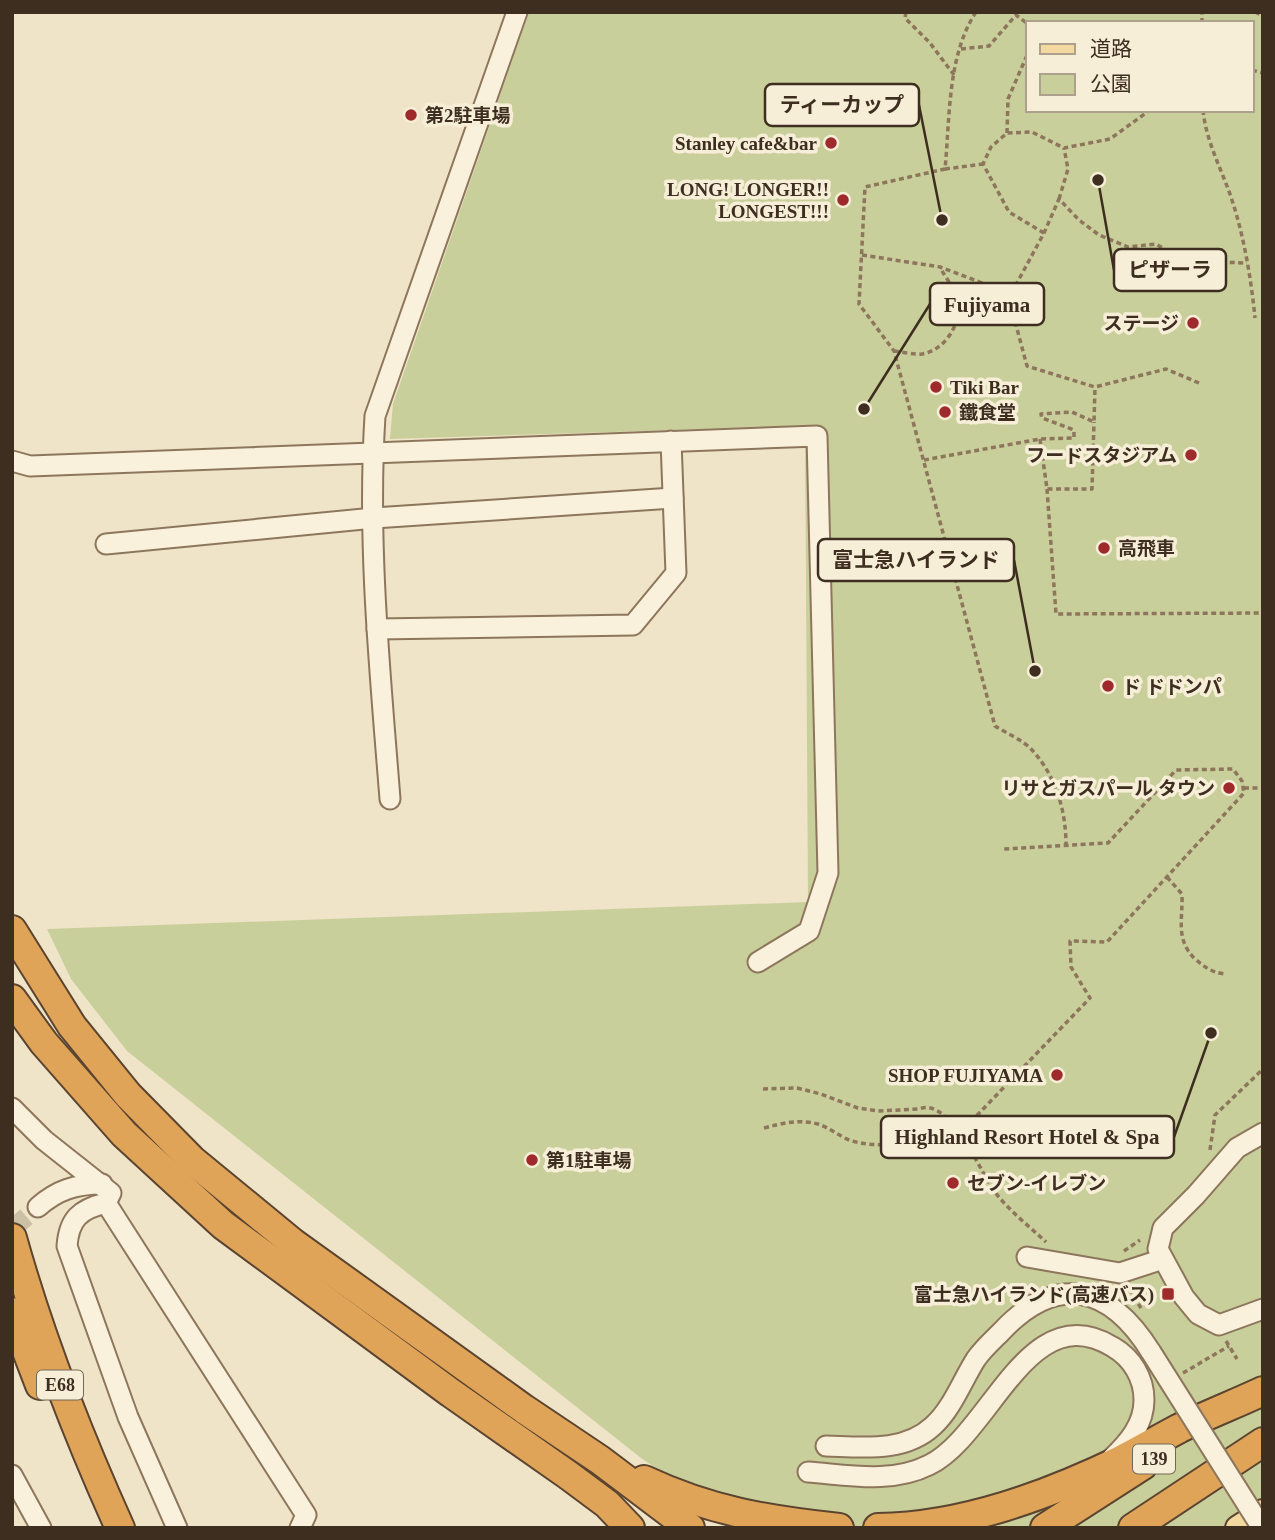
<svg xmlns="http://www.w3.org/2000/svg" width="1275" height="1540" font-family="'Times New Roman','Noto Sans JP',serif">
	<rect width="100%" height="100%" fill="#f0e4c8"/>
	<!-- green -->
	<path fill="#c9cf9b" fill-rule="evenodd" d="M529,12h734v1516h-521l-101,-70 -514,-407 -56,-72 -24,-50 761,-27 -3,-476 -415,13 3,-35zM1028,23h224v87h-224z"/>
	<g fill="none" stroke-linecap="round" stroke-linejoin="round">
		<!-- minor-tunnel -->
		<polyline stroke="#ccc0a6" stroke-width="19" stroke-dasharray="19 10" stroke-linecap="butt" points="12,1229 38,1207"/>
		<defs>
			<g id="minor">
				<polyline points="12,461 30,466 817,436 828,873 809,931 758,962"/>
				<polyline points="106,544 374,518 673,498"/>
				<polyline points="377,629 633,625 676,573 671,441"/>
				<path d="M390,799c-10,-127 -23,-256 -15,-383l142,-404"/>
				<path d="M12,1108l32,32 67,53 -5,10c-26,6 -37,16 -39,43l61,171 49,111"/>
				<polyline points="1263,1133 1237,1148 1196,1195 1163,1228 1158,1249 1184,1297 1198,1314 1219,1325 1263,1309"/>
				<polyline points="106,1203 306,1515 300,1528"/>
				<path d="M38,1207c19,-17 38,-23 64,-23"/>
				<polyline points="1027,1257 1120,1273 1163,1259"/>
				<path d="M826,1446c36,1 78,7 107,-20 19,-17 29,-45 43,-67 7,-10 17,-19 25,-27 56,-60 109,-46 150,20"/>
				<path d="M808,1472c41,3 83,12 121,-7 62,-30 99,-170 184,-118 19,11 31,31 31,53 0,24 -15,42 -32,58"/>
				<polyline points="12,1475 41,1528"/>
			</g>
			<polyline id="major" points="1238,1528 1263,1512"/>
			<g id="highway">
				<polyline points="12,930 72,1026 128,1095 192,1160 293,1243 524,1409 600,1460 690,1528"/>
				<polyline points="12,999 44,1043 124,1134 223,1225 451,1393 568,1475 607,1504 630,1528"/>
				<path d="M12,1238c28,100 65,195 108,290"/>
				<polyline points="12,1312 40,1385"/>
				<path d="M644,1480c66,31 122,40 195,48"/>
				<path d="M878,1528c85,-1 170,-33 245,-69 19,-10 38,-21 57,-31 27,-13 55,-24 83,-37"/>
				<polyline points="1045,1528 1143,1465"/>
				<polyline points="1133,1528 1263,1442"/>
			</g>
		</defs>
		<!-- minor casing -->
		<use href="#minor" stroke="#8d765c" stroke-width="23"/>
		<!-- major casing -->
		<use href="#major" stroke="#5b4430" stroke-width="28"/>
		<!-- highway casing -->
		<use href="#highway" stroke="#5b4430" stroke-width="32"/>
		<!-- path -->
		<g stroke="#8d765c" stroke-width="3.5" stroke-dasharray="5 3.5" stroke-linecap="butt">
			<polyline points="906,12 905,18 930,43 954,75"/>
			<path d="M976,12c-29,44 -26,107 -31,157l-80,18 -6,117 35,47 101,375c11,7 28,14 37,24 24,26 34,61 34,95"/>
			<polyline points="1255,12 1263,16"/>
			<polyline points="1202,23 1202,12"/>
			<polyline points="961,49 989,46 1016,15 1028,24"/>
			<polyline points="1252,70 1263,73"/>
			<path d="M1203,110c3,31 18,58 28,87 13,39 20,81 24,121"/>
			<polyline points="1007,133 1008,99 1028,53"/>
			<polyline points="945,169 983,164"/>
			<polyline points="1059,199 1068,169 1064,148"/>
			<polyline points="1044,233 1009,212 983,164 991,147 1007,133 1032,132 1064,148 1110,139 1150,110"/>
			<polyline points="862,255 940,267 1011,294"/>
			<path d="M894,351c9,1 20,4 28,3 24,-4 41,-32 35,-56 -3,-10 -11,-20 -16,-29"/>
			<polyline points="1199,383 1166,369 1095,387 1027,366 1016,325 1011,294 1044,233 1059,199 1079,220 1099,235 1128,247 1156,244 1185,261 1247,263"/>
			<polyline points="1040,439 1047,489 1092,489 1094,422"/>
			<polyline points="924,460 1040,439 1074,438 1074,430 1042,418 1041,414 1072,412 1094,422 1095,387"/>
			<polyline points="1047,489 1056,614 1263,613"/>
			<polyline points="1244,788 1263,788"/>
			<path d="M1167,877l15,17c1,26 -7,45 13,65 11,9 16,13 30,15"/>
			<path d="M763,1089l34,-1 24,6 37,14 20,3 41,-2c32,-13 62,67 79,87 14,17 32,31 48,46"/>
			<path d="M764,1128c19,-5 35,-9 54,-4 12,4 22,13 34,17 37,10 68,-2 100,-17"/>
			<polyline points="959,1134 1090,998 1071,967 1070,941 1107,942 1244,793 1242,781 1233,769 1176,770 1108,843 1003,849"/>
			<polyline points="1210,1150 1215,1115 1263,1069"/>
			<polyline points="1124,1251 1140,1240"/>
			<polyline points="1130,1289 1142,1310"/>
			<polyline points="1226,1341 1237,1359"/>
			<polyline points="1183,1373 1229,1346"/>
		</g>
		<!-- minor -->
		<use href="#minor" stroke="#faf1dc" stroke-width="19"/>
		<!-- major -->
		<use href="#major" stroke="#f3d9a0" stroke-width="24"/>
		<!-- highway -->
		<use href="#highway" stroke="#e0a458" stroke-width="28"/>
		<defs>
			<polyline id="minor-bridge" points="1151,1352 1262,1528"/>
		</defs>
		<!-- minor-bridge casing -->
		<use href="#minor-bridge" stroke="#8d765c" stroke-width="23" stroke-linecap="butt"/>
		<!-- minor-bridge -->
		<use href="#minor-bridge" stroke="#faf1dc" stroke-width="19"/>
	</g>
	<!-- markers -->
	<g fill="#9e2a2b" stroke="#f7eed8" stroke-width="2.5">
		<circle cx="411" cy="115" r="7"/>
		<circle cx="831" cy="143" r="7"/>
		<circle cx="843" cy="200" r="7"/>
		<circle cx="1193" cy="323" r="7"/>
		<circle cx="936" cy="387" r="7"/>
		<circle cx="945" cy="412" r="7"/>
		<circle cx="1191" cy="455" r="7"/>
		<circle cx="1104" cy="548" r="7"/>
		<circle cx="1108" cy="686" r="7"/>
		<circle cx="1229" cy="788" r="7"/>
		<circle cx="1057" cy="1075" r="7"/>
		<circle cx="532" cy="1160" r="7"/>
		<circle cx="953" cy="1183" r="7"/>
		<rect x="1161" y="1287" width="14" height="14" rx="3.5"/>
	</g>
	<g text-anchor="middle" stroke-width="7" stroke-linejoin="round" paint-order="stroke">
		<!-- shield labels -->
		<g fill="#f7eed8" stroke="#756857" stroke-width="2">
			<rect x="37" y="1370.5" width="46" height="29" rx="5"/>
			<rect x="1133" y="1444.5" width="42" height="29" rx="5"/>
		</g>
		<g font-size="18" font-weight="bold" fill="#3d2e20">
			<text x="60" y="1391">E68</text>
			<text x="1154" y="1465">139</text>
		</g>
		<!-- poi labels -->
		<g font-size="19" font-weight="bold" fill="#3d2e20" stroke="#f7eed8" text-anchor="start">
			<text x="425" y="122">第2駐車場</text>
			<text x="817" y="150" text-anchor="end">Stanley cafe&amp;bar</text>
			<text x="829" y="196" text-anchor="end">LONG! LONGER!!<tspan x="829" dy="22">LONGEST!!!</tspan></text>
			<text x="1179" y="330" text-anchor="end">ステージ</text>
			<text x="950" y="394">Tiki Bar</text>
			<text x="959" y="419">鐵食堂</text>
			<text x="1177" y="462" text-anchor="end">フードスタジアム</text>
			<text x="1118" y="555">高飛車</text>
			<text x="1122" y="693">ド ドドンパ</text>
			<text x="1215" y="795" text-anchor="end">リサとガスパール タウン</text>
			<text x="1043" y="1082" text-anchor="end">SHOP FUJIYAMA</text>
			<text x="546" y="1167">第1駐車場</text>
			<text x="967" y="1190">セブン-イレブン</text>
			<text x="1154" y="1301" text-anchor="end">富士急ハイランド(高速バス)</text>
		</g>
	</g>
	<!-- callouts -->
	<path fill="none" stroke="#3d2e20" stroke-width="2.5" d="M942 220L919 105M1098 180L1114 270M864 409L930 304M1035 671L1014 560M1211 1033L1174 1137"/>
	<g fill="#3d2e20" stroke="#f7eed8" stroke-width="2.5">
		<circle cx="942" cy="220" r="7"/>
		<circle cx="1098" cy="180" r="7"/>
		<circle cx="864" cy="409" r="7"/>
		<circle cx="1035" cy="671" r="7"/>
		<circle cx="1211" cy="1033" r="7"/>
	</g>
	<g fill="#f7eed8" stroke="#3d2e20" stroke-width="2.5">
		<rect x="765" y="84" width="154" height="42" rx="7"/>
		<rect x="1114" y="249" width="112" height="42" rx="7"/>
		<rect x="930" y="283" width="114" height="42" rx="7"/>
		<rect x="818" y="539" width="196" height="42" rx="7"/>
		<rect x="881" y="1116" width="293" height="42" rx="7"/>
	</g>
	<g font-size="21" text-anchor="middle" font-weight="bold" fill="#3d2e20">
		<text x="842" y="112">ティーカップ</text>
		<text x="1170" y="277">ピザーラ</text>
		<text x="987" y="312">Fujiyama</text>
		<text x="916" y="567">富士急ハイランド</text>
		<text x="1027" y="1144">Highland Resort Hotel &amp; Spa</text>
	</g>
	<!-- border -->
	<rect width="1275" height="1540" fill="none" stroke="#3d2e20" stroke-width="28"/>
	<!-- legend -->
	<rect x="1026" y="21" width="228" height="91" fill="#f7eed8" stroke="#ada18e" stroke-width="2"/>
	<rect x="1040" y="44" width="35" height="10" fill="#f3d9a0" stroke="#ada18e" stroke-width="2"/>
	<text x="1090" y="56" font-size="21" fill="#3d2e20">道路</text>
	<rect x="1040" y="74" width="35" height="21" fill="#c9cf9b" stroke="#ada18e" stroke-width="2"/>
	<text x="1090" y="91" font-size="21" fill="#3d2e20">公園</text>
</svg>
